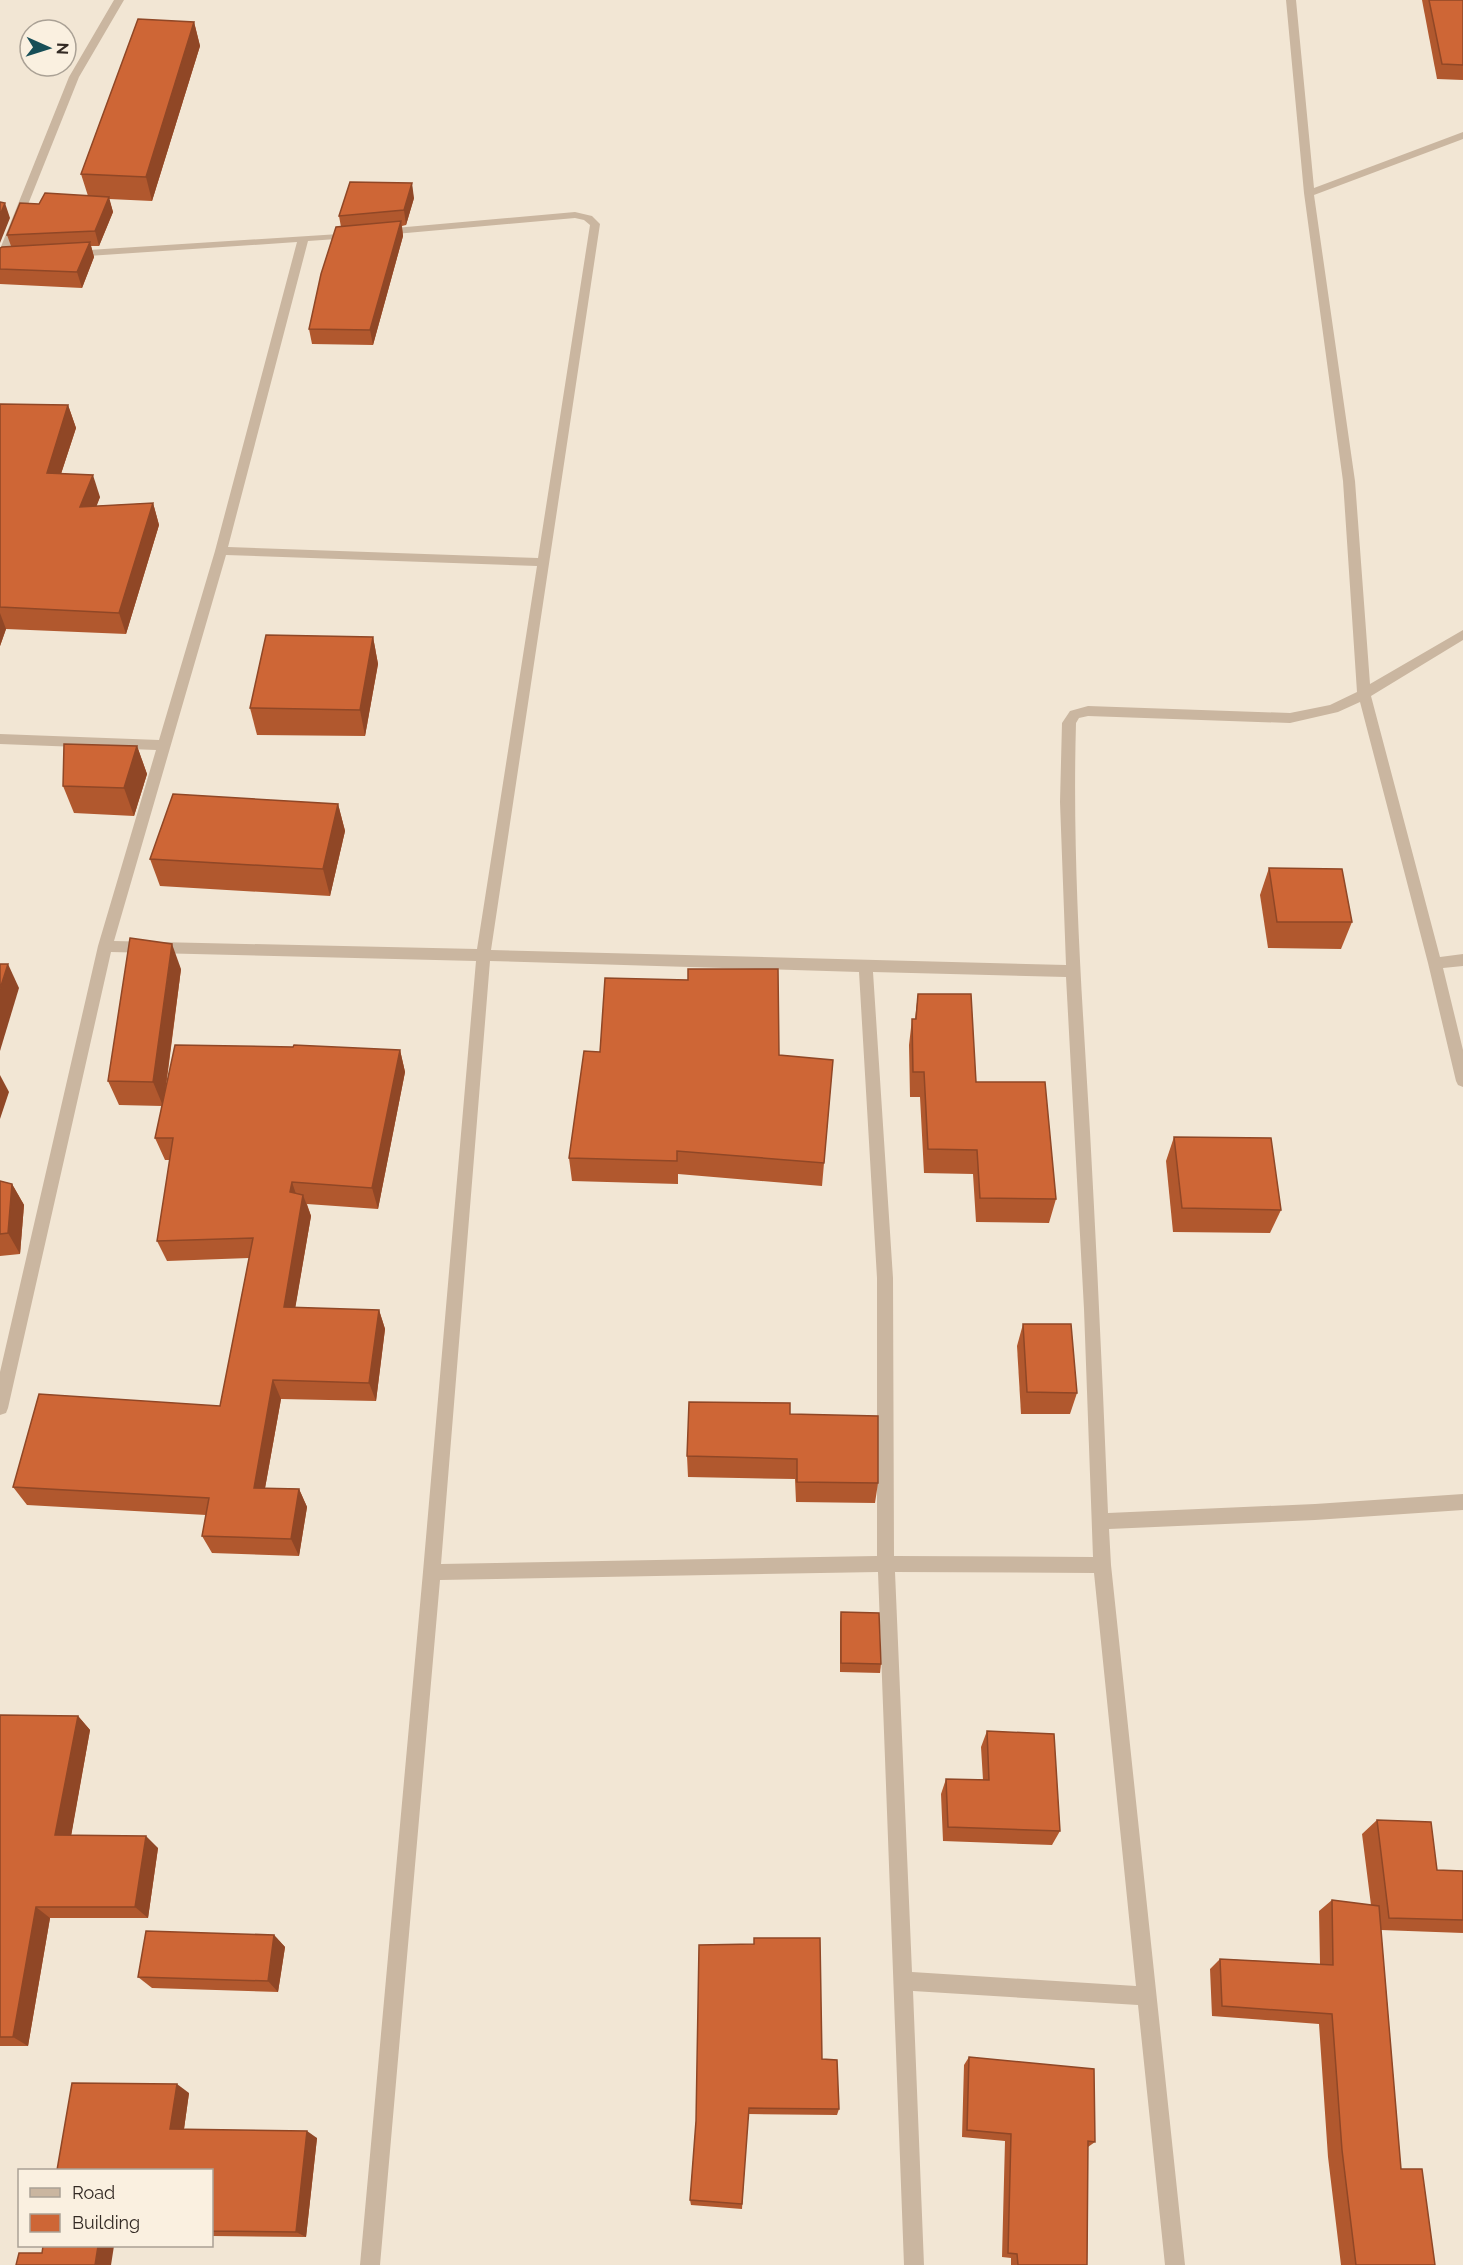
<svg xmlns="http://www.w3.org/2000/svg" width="1463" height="2265" font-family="Raleway,sans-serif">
	<rect width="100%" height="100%" fill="#f2e6d4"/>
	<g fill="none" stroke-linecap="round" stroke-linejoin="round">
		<!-- street -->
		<g fill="#cab6a0" fill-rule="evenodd">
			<polygon points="114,0 124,0 79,77 5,262 0,265 0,249 69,77"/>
			<path d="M1286,0h10l18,188 149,-56v7l-149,56 41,286 15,203 93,-54v10l-92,56 69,261 23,-3v12l-20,2 20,82v37l-5,-2 -2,-4 -28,-118 -68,-261 -22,10 -48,11 -202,-7 -9,2 -3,5c-4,137 6,273 14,409 7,127 13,254 18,381l207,-9 148,-10v16l-148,10 -206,9 2,36 74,700h-20l-27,-260 -225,-14 11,274h-20l-26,-693 -438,8 -60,685h-20l63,-693 53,-611 -365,-9 -103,456 -2,5 -6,2v-43l98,-426 58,-196 -156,-6v-10l159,6 56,-189 82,-309 -224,15 -5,-3 5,-3 282,-18v4l-4,1 -43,3 -80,306 310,11 52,-333 -6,-5 -9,-2 -191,17 -5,-3 5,-3 191,-17 17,4 8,8 -109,726 575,15 -6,-163 2,-79 8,-12 18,-5 202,7 40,-8 27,-13 -14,-211 -39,-288zM226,555l311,11 -60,383 -363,-8zM490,961l369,11 18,306v278l-436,8zM873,972l193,5 18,332 9,248 -199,-1 -1,-278zM895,1572l199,1 42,413 -224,-14z"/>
		</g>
	</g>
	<!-- wall -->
	<g fill="#b1582e">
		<polygon points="1422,0 1463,0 1463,80 1437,79"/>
		<polygon points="194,22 200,46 152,201 109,199 113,212 99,246 91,246 94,257 82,288 0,284 0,248 11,246 7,235 39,204 88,196 81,174"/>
		<polygon points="414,198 406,225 402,226 403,236 373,345 312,344 309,329 341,227 339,216"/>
		<polygon points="0,404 68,405 76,428 61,474 100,497 96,506 153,503 159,525 126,634 6,629 0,646"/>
		<polygon points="373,637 378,664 365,736 257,735 250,708"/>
		<polygon points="137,746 147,774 134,816 74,813 63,786"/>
		<polygon points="338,804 345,831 330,896 160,886 150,859"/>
		<polygon points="1269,868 1352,922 1341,949 1268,948 1260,895"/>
		<polygon points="181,969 165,1095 400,1050 405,1072 378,1209 307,1204 311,1216 295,1308 379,1310 385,1329 376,1401 281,1399 265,1488 299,1489 307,1507 299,1556 212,1553 202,1536 206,1515 27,1505 13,1487 220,1406 249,1258 167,1261 157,1241 170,1160 165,1160 155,1138 162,1106 119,1105 108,1081"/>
		<polygon points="918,994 976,1082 1056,1199 1049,1223 976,1222 973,1174 924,1173 920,1097 910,1097 909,1045 912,1019 915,1019"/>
		<polygon points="600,1052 779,1055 833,1060 822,1186 678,1174 678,1184 572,1181 569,1158"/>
		<polygon points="1174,1137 1281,1210 1270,1233 1173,1232 1166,1161"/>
		<polygon points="0,1181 12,1184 24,1205 20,1254 0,1256"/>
		<polygon points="1023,1324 1077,1393 1070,1414 1021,1414 1017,1346"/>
		<polygon points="790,1414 878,1483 875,1503 796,1502 795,1479 688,1477 687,1456"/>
		<polygon points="841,1612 881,1664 880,1673 840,1672 840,1622"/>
		<polygon points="0,1715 78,1716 90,1730 71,1835 158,1848 148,1918 50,1918 28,2046 0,2046"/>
		<polygon points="987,1731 1060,1831 1052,1845 943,1841 941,1794 946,1779 983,1780 981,1747"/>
		<polygon points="1377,1820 1437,1870 1463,1871 1463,1933 1381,1930 1401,2169 1435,2265 1341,2265 1328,2157 1319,2024 1212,2016 1210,1969 1220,1959 1320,1964 1319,1911 1332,1900 1371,1905 1362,1834"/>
		<polygon points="274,1935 285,1947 278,1992 152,1988 138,1977"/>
		<polygon points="969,2057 1095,2142 1088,2147 1087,2265 1011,2265 1011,2258 1002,2257 1005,2141 962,2137 964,2065"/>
		<polygon points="822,2059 839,2109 837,2115 748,2114 742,2209 691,2205 690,2200 696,2121"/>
		<polygon points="189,2093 184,2129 317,2138 306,2237 212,2236 212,2170 57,2170"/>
	</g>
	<!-- shaded-wall -->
	<g fill="#904726">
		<polygon points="194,22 200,46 152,201 146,177"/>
		<polygon points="412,183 414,198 406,225 404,210"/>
		<polygon points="109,197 113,212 99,246 95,231"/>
		<polygon points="5,203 10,218 0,243 0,215"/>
		<polygon points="401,221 403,236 373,345 370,330"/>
		<polygon points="90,242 94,257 82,288 77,272"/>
		<polygon points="68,405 76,428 54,495 47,473"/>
		<polygon points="93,475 100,497 88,529 80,507"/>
		<polygon points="153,503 159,525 126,634 119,613"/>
		<polygon points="0,613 6,629 0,646"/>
		<polygon points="373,637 378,664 365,736 360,710"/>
		<polygon points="137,746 147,774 134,816 124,788"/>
		<polygon points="338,804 345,831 330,896 323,869"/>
		<polygon points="172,944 181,969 163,1106 153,1082"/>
		<polygon points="8,964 19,988 0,1051 0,989"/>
		<polygon points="400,1050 405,1072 378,1209 372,1188"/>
		<polygon points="0,1075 9,1092 0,1119"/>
		<polygon points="292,1182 299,1203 290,1192"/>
		<polygon points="12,1184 24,1205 20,1254 8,1233"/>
		<polygon points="303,1195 311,1216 292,1327 284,1307"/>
		<polygon points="379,1310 385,1329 376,1401 369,1383"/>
		<polygon points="273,1380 281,1399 262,1505 254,1488"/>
		<polygon points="299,1489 307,1507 299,1556 291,1539"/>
		<polygon points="78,1716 90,1730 69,1848 55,1835"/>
		<polygon points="146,1836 158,1848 148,1918 135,1907"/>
		<polygon points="36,1907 50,1918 28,2046 13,2037"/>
		<polygon points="274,1935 285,1947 278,1992 268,1981"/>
		<polygon points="177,2084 189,2093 183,2136 170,2129"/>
		<polygon points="307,2131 317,2138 306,2237 296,2232"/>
		<polygon points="98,2246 114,2246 111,2265 95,2265"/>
	</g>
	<!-- building -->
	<g fill="#ce6636" stroke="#904726" stroke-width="1.5">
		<polygon points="1429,0 1463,0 1463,65 1442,64"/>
		<polygon points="138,19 194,22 146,177 81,174"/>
		<polygon points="350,182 412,183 404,210 339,216"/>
		<polygon points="45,193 109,197 95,231 7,235 20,203 39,204"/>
		<polygon points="0,202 5,203 0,215"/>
		<polygon points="401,221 370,330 309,329 321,274 336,227"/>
		<polygon points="90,242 77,272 0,269 0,248 2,247"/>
		<polygon points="0,404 68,405 47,473 93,475 80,507 153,503 119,613 0,607"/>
		<polygon points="266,635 373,637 360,710 250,708"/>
		<polygon points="64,744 137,746 124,788 63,786"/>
		<polygon points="173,794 338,804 323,869 150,859"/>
		<polygon points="1269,868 1342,869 1352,922 1277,922"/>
		<polygon points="130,938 172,944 153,1082 108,1081"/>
		<polygon points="0,964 8,964 0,989"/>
		<polygon points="688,969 778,969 779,1055 833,1060 824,1163 677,1151 677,1161 569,1158 584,1051 600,1052 605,978 688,980"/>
		<polygon points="918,994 971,994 976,1082 1045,1082 1056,1199 980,1198 977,1150 928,1149 924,1072 913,1072 912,1019 916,1019"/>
		<polygon points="175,1045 293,1047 294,1045 400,1050 372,1188 292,1182 290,1192 303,1195 284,1307 379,1310 369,1383 273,1380 254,1488 299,1489 291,1539 202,1536 209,1498 13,1487 39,1394 220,1406 253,1238 157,1241 173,1138 155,1138"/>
		<polygon points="1174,1137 1271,1138 1281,1210 1182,1208"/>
		<polygon points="0,1181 12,1184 8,1233 0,1234"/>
		<polygon points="1023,1324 1071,1324 1077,1393 1027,1392"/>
		<polygon points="689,1402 790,1403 790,1414 878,1416 878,1483 797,1482 797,1459 687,1456"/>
		<polygon points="841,1612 879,1613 881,1664 841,1663"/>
		<polygon points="0,1715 78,1716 55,1835 146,1836 135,1907 36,1907 13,2037 0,2037"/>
		<polygon points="987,1731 1054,1734 1060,1831 948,1827 946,1779 989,1780"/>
		<polygon points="1377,1820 1431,1822 1437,1870 1463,1871 1463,1920 1389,1918"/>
		<polygon points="1332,1900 1379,1906 1401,2169 1422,2169 1435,2265 1356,2265 1342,2150 1332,2014 1222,2006 1220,1959 1333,1965"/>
		<polygon points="146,1931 274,1935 268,1981 138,1977"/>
		<polygon points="754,1938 820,1938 822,2059 837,2060 839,2109 749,2108 742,2204 690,2200 696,2121 699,1945 754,1944"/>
		<polygon points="969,2057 1094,2069 1095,2142 1088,2141 1087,2265 1018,2265 1017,2254 1008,2253 1011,2134 967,2130"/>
		<polygon points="72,2083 177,2084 170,2129 307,2131 296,2232 212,2231 212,2170 57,2170"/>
		<polygon points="43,2246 98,2246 95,2265 16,2265 19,2253 42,2253"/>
	</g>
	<!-- legend -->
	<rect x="18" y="2169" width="195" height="78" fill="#faf0e0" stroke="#aaa195" stroke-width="1.5"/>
	<rect x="30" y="2188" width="30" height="9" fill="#cab6a0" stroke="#aaa195" stroke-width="1.5"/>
	<text x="72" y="2199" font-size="18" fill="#332a24">Road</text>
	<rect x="30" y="2214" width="30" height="18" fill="#ce6636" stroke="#aaa195" stroke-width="1.5"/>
	<text x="72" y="2229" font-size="18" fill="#332a24">Building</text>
	<!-- north arrow -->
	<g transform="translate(48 48) rotate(93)"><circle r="28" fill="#faf0e0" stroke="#aaa195" stroke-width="1.5"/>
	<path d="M0-4.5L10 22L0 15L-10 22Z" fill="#174e57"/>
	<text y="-9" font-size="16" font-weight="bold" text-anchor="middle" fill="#332a24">N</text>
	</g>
</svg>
